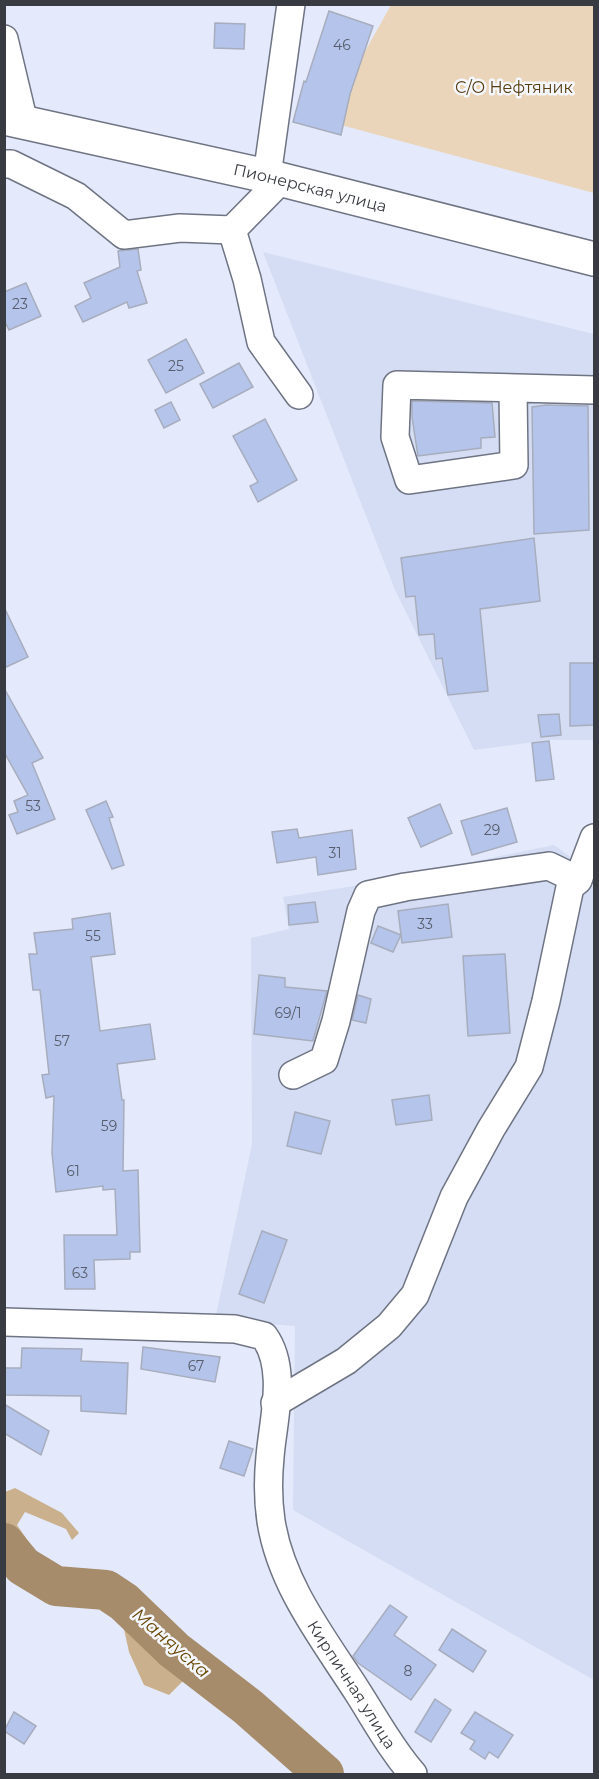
<svg xmlns="http://www.w3.org/2000/svg" width="599" height="1779" font-family="Montserrat,sans-serif">
	<rect width="100%" height="100%" fill="#e4eafb"/>
	<!-- built -->
	<g fill="#d4ddf3">
		<polygon points="263,252 594,334 594,740 549,740 474,750 395,590"/>
		<polygon points="554,845 594,874 594,1680 293,1510 295,1326 215,1320 252,1144 251,938 289,929 283,897 354,886"/>
	</g>
	<!-- green -->
	<polygon fill="#ead5ba" points="391,5 594,5 594,193 326,121"/>
	<!-- forest -->
	<g fill="#cab08c">
		<polygon points="15,1488 62,1513 79,1533 72,1540 66,1529 25,1512 17,1525 26,1538 28,1550 5,1530 5,1492"/>
		<path d="M145,1612c28,13 41,22 57,50l-33,33 -25,-10 -15,-33 -5,-23z"/>
	</g>
	<g fill="none" stroke-linecap="round" stroke-linejoin="round">
		<!-- river -->
		<polyline stroke="#a68c6a" stroke-width="40" points="4,1543 23,1566 56,1586 106,1590 124,1602 174,1650 248,1707 324,1774"/>
	</g>
	<!-- building -->
	<g fill="#b5c4eb" stroke="#a7adbd" stroke-width="1.5">
		<polygon points="329,11 373,26 350,94 341,135 293,122 304,81 306,82"/>
		<polygon points="215,23 245,24 244,49 214,48"/>
		<polygon points="138,249 141,270 137,271 147,303 129,308 127,302 83,322 75,306 91,298 84,283 120,267 118,251"/>
		<polygon points="26,283 41,316 9,330 4,320 4,292"/>
		<polygon points="186,339 204,373 166,393 148,360"/>
		<polygon points="239,363 253,387 213,408 200,384"/>
		<polygon points="412,401 492,403 495,437 481,438 481,448 418,456 412,417"/>
		<polygon points="171,402 180,420 164,428 155,410"/>
		<polygon points="546,405 588,406 589,530 534,534 532,407"/>
		<polygon points="265,419 297,480 258,502 250,486 258,482 233,436"/>
		<polygon points="534,538 540,601 480,609 488,691 448,695 442,658 436,659 434,634 419,635 415,596 406,597 401,558"/>
		<polygon points="4,607 28,657 4,668"/>
		<polygon points="570,663 594,663 594,725 570,726"/>
		<polygon points="4,688 43,758 32,763 55,819 17,834 9,815 18,812 14,801 28,795 4,752"/>
		<polygon points="559,714 561,735 541,737 538,715"/>
		<polygon points="549,741 554,779 536,781 532,743"/>
		<polygon points="106,801 113,817 109,818 124,865 112,869 86,810"/>
		<polygon points="440,804 452,833 421,847 408,818"/>
		<polygon points="507,808 517,842 472,855 461,821"/>
		<polygon points="297,829 299,838 352,830 356,869 318,875 316,857 277,863 272,832"/>
		<polygon points="315,902 318,922 289,925 288,905"/>
		<polygon points="448,904 452,937 402,943 398,911"/>
		<polygon points="110,913 115,954 91,957 100,1031 150,1024 155,1059 117,1064 122,1100 124,1100 123,1171 138,1170 140,1252 130,1252 130,1259 94,1260 95,1289 65,1289 64,1235 117,1235 115,1189 103,1190 103,1186 56,1192 52,1153 54,1096 46,1098 42,1075 49,1074 40,990 33,990 29,954 37,954 34,933 73,929 72,919"/>
		<polygon points="378,926 401,935 393,952 371,943"/>
		<polygon points="505,954 510,1033 468,1036 463,956"/>
		<polygon points="259,975 285,978 285,987 327,991 313,1041 254,1034"/>
		<polygon points="358,995 371,999 366,1023 352,1020"/>
		<polygon points="429,1095 432,1120 396,1125 392,1100"/>
		<polygon points="295,1112 330,1121 321,1154 287,1146"/>
		<polygon points="262,1231 287,1240 264,1303 239,1294"/>
		<polygon points="143,1347 220,1357 215,1382 141,1369"/>
		<polygon points="22,1348 82,1349 81,1361 128,1363 126,1414 81,1411 81,1396 4,1395 4,1368 21,1368"/>
		<polygon points="4,1404 49,1431 41,1455 4,1433"/>
		<polygon points="229,1441 253,1449 244,1476 220,1468"/>
		<polygon points="390,1605 407,1617 394,1635 436,1665 411,1700 358,1663 353,1656"/>
		<polygon points="452,1629 486,1651 473,1672 439,1650"/>
		<polygon points="435,1699 451,1710 431,1742 415,1732"/>
		<polygon points="14,1712 36,1726 24,1744 4,1731"/>
		<polygon points="475,1712 513,1735 498,1758 489,1752 485,1759 470,1749 475,1741 461,1733"/>
	</g>
	<g fill="none" stroke-linecap="round" stroke-linejoin="round">
		<defs>
			<g id="minor">
				<polyline points="4,39 24,123"/>
				<polyline points="4,164 11,164 76,196 124,235 180,228 232,230 281,180"/>
				<polyline points="267,176 291,4"/>
				<polyline points="232,230 247,279 261,342 299,395"/>
				<polyline points="513,390 514,465 409,480 395,437 397,385 594,390"/>
				<polyline points="293,1075 324,1060 336,1021 361,911 368,895 405,887 549,866 578,880"/>
				<path id="s1" d="M4,1322l231,7 29,7c24,33 9,83 6,121 -2,20 -2,44 1,64 10,64 52,117 86,170 18,28 34,58 56,83"/>
				<polyline points="275,1403 346,1361 389,1326 415,1295 454,1197 491,1129 529,1067 546,1001 570,887 578,880 594,838"/>
			</g>
			<g id="major">
				<path id="s2" d="M4,118l263,58 327,83"/>
			</g>
		</defs>
		<!-- minor casing -->
		<use href="#minor" stroke="#6f7483" stroke-width="30"/>
		<!-- major casing -->
		<use href="#major" stroke="#6f7483" stroke-width="36"/>
		<!-- minor -->
		<use href="#minor" stroke="#fff" stroke-width="27"/>
		<!-- major -->
		<use href="#major" stroke="#fff" stroke-width="33"/>
	</g>
	<g text-anchor="middle" stroke-width="5" stroke-linejoin="round" paint-order="stroke">
		<!-- number labels -->
		<g font-size="14" fill="#575d6c">
			<text x="342" y="50">46</text>
			<text x="20" y="309">23</text>
			<text x="176" y="371">25</text>
			<text x="33" y="811">53</text>
			<text x="492" y="835">29</text>
			<text x="335" y="858">31</text>
			<text x="425" y="929">33</text>
			<text x="93" y="941">55</text>
			<text x="288" y="1018">69/1</text>
			<text x="62" y="1046">57</text>
			<text x="109" y="1131">59</text>
			<text x="73" y="1176">61</text>
			<text x="80" y="1278">63</text>
			<text x="196" y="1371">67</text>
			<text x="408" y="1676">8</text>
		</g>
		<!-- park labels -->
		<g font-size="16" fill="#573c0f" stroke="#f5f7fe">
			<text x="514" y="93">С/О Нефтяник</text>
		</g>
		<!-- street labels -->
		<g font-size="16" fill="#383b41" stroke="#f5f7fe">
			<text dy="6" stroke="none"><textPath href="#s2" startOffset="314">Пионерская улица</textPath></text>
			<text dy="6" stroke="none"><textPath href="#s1" startOffset="633">Кирпичная улица</textPath></text>
		</g>
		<!-- water labels -->
		<g font-size="18" font-style="italic" fill="#694603" stroke="#f5f7fe">
			<text transform="translate(171 1643) rotate(41)" y="6">Маняуска</text>
		</g>
	</g>
	<!-- border -->
	<rect width="599" height="1779" fill="none" stroke="#383b41" stroke-width="12"/>
</svg>
